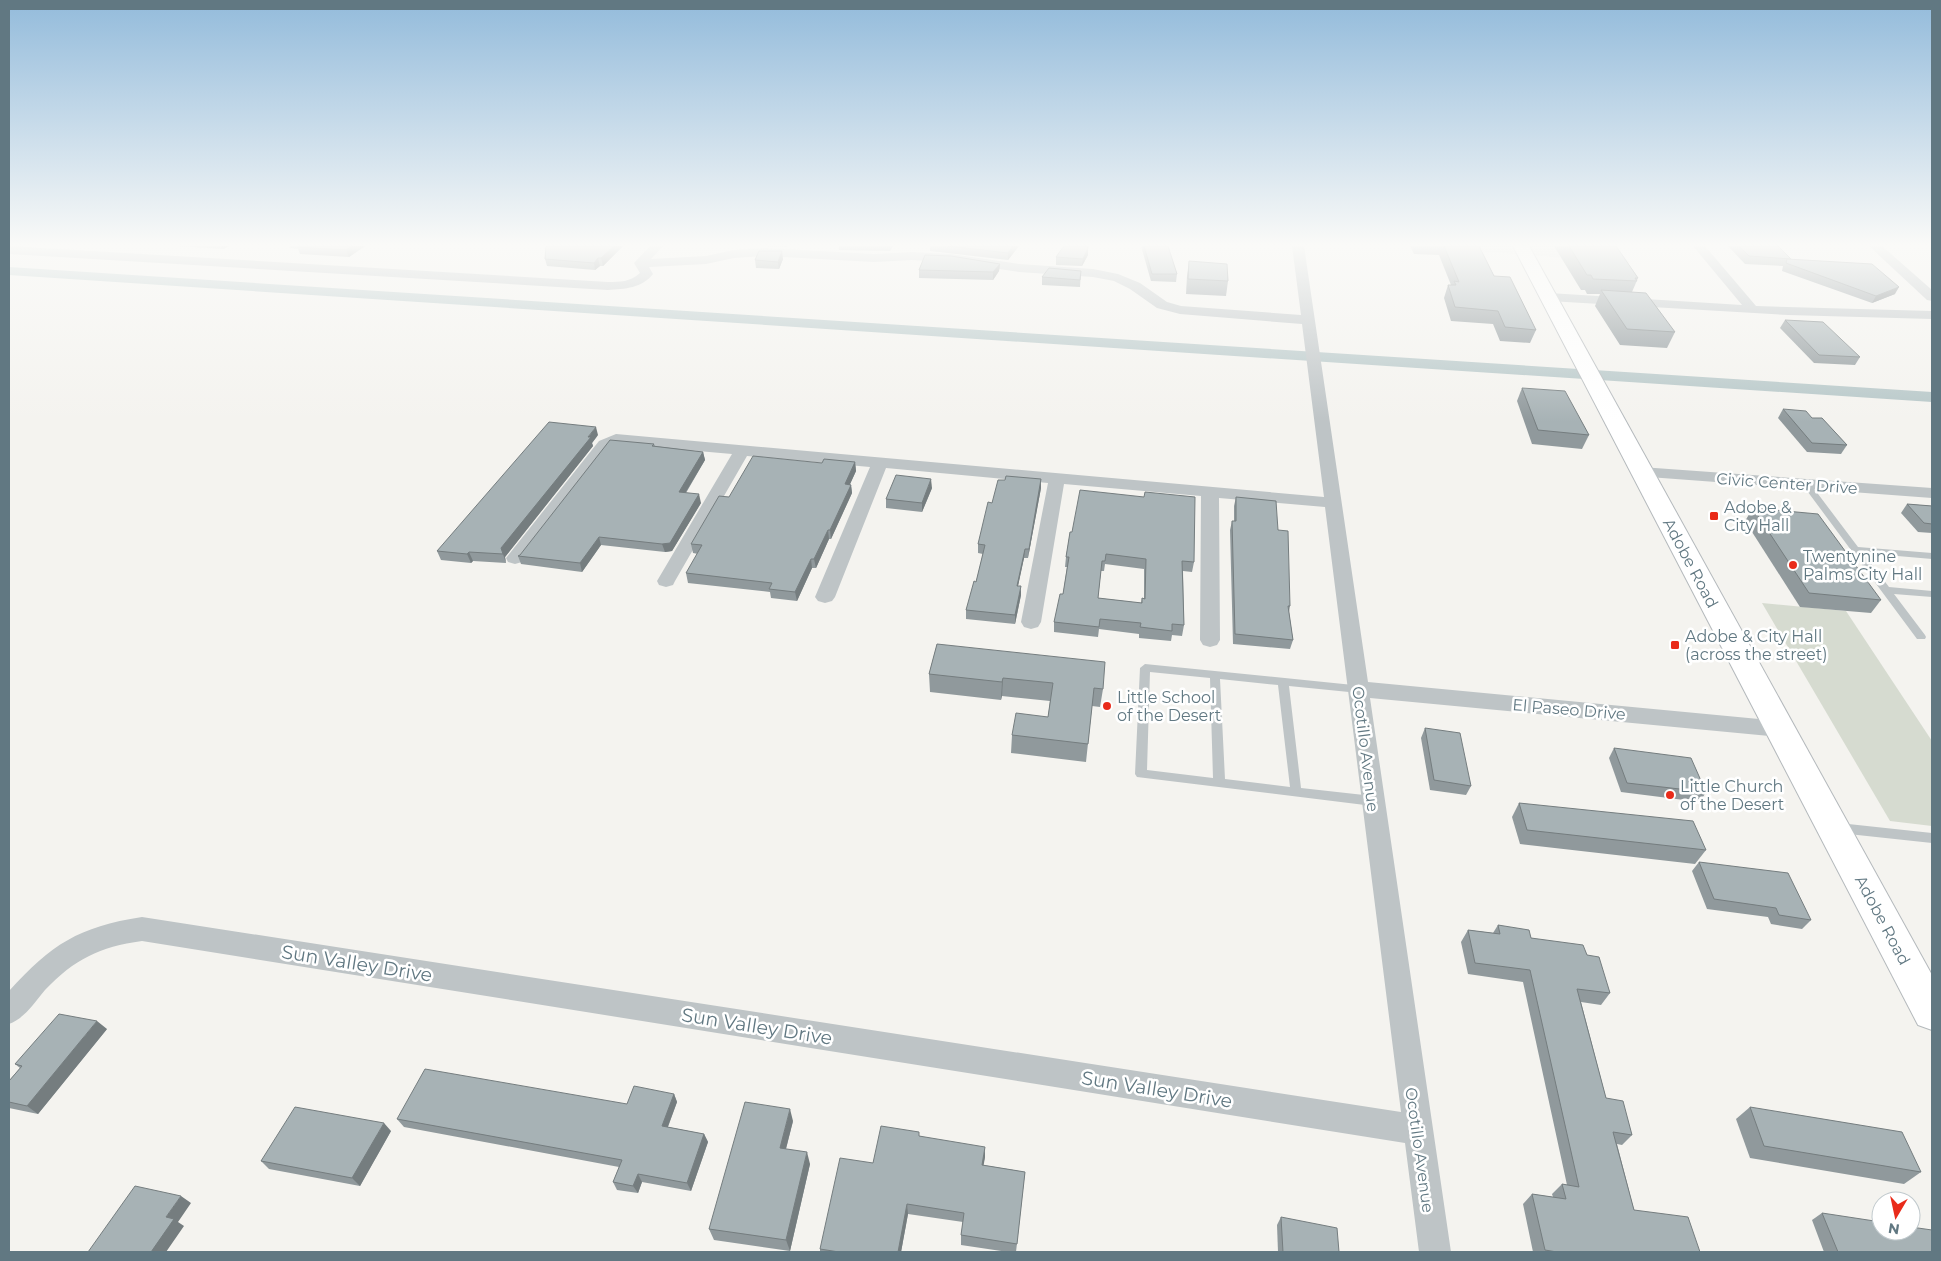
<svg xmlns="http://www.w3.org/2000/svg" width="1941" height="1261" font-family="Montserrat,sans-serif">
	<rect width="100%" height="100%" fill="#f4f3ef"/>
	<!-- built -->
	<polygon fill="#e4e5e3" points="1413,246 1616,246 1630,263"/>
	<!-- green -->
	<polygon fill="#d6dbd0" points="1762,603 1846,611 1932,741 1932,826 1890,821"/>
	<g fill="none" stroke-linecap="round" stroke-linejoin="round">
		<!-- canal -->
		<polygon fill="#b5c6c7" fill-rule="evenodd" points="9,267 1932,392 1932,402 9,275"/>
		<defs>
			<polygon id="primary" points="1513,246 1529,246 1932,975 1932,1030 1918,1025"/>
		</defs>
		<!-- primary casing -->
		<use href="#primary" stroke="#b4b9bc" stroke-width="2"/>
		<!-- lane -->
		<g fill="#bec4c6" fill-rule="evenodd">
			<polygon points="1806,481 1809,482 1858,547 1932,553 1932,559 1863,553 1889,587 1932,591 1932,597 1894,594 1925,635 1926,637 1925,639 1917,639 1802,484"/>
			<path d="M1145,664l218,22 1,3 -1,3 -4,1 -70,-7 12,102 72,8 4,2 2,3 -2,3 -4,2 -236,-29 -2,-3 5,-106zM1150,672l60,6 3,100 -66,-8zM1220,679l58,6 12,102 -65,-8z"/>
			<polygon points="1839,823 1932,833 1932,843 1839,833 1835,831 1833,828 1835,825"/>
		</g>
		<!-- street -->
		<g fill="#bec4c6" fill-rule="evenodd">
			<path d="M9,246l599,36c12,0 22,0 32,-9l-6,-10 16,-17h13l-12,13 55,-3 28,-6 31,-2 109,6 38,-2 39,2 68,10 74,5 25,5 22,9 27,19 14,4 120,9 -9,-69h12l64,436 412,39 8,2 3,6 -3,6 -8,2 -410,-39 81,554h-32l-14,-109 -1263,-202c-43,6 -67,18 -97,49 -11,13 -20,28 -36,34v-33c43,-47 69,-64 133,-74l1259,195 -76,-605 -106,-9 1,142 -3,5 -7,2 -7,-2 -3,-5 1,-144 -137,-12 -23,138 -3,5 -7,2 -7,-2 -3,-5 27,-139 -162,-15 -51,129 -3,4 -7,2 -7,-2 -3,-4 55,-130 -123,-11 -72,125 -2,4 -7,2 -7,-2 -2,-4 75,-127 -114,-10 -7,3 -89,115 -7,2 -7,-2 -2,-4 93,-117 17,-7 708,63 -22,-173 -122,-10 -23,-6 -27,-19 -16,-8 -21,-4 -74,-5 -68,-10 -39,-2 -38,2 -109,-6 -31,2 -28,6 -57,3 4,7c-11,14 -28,15 -45,16l-599,-36z"/>
			<polygon points="1693,246 1705,246 1756,306 1932,311 1932,319 1788,315 1549,301 1542,297 1549,293 1742,305"/>
			<polygon points="1869,246 1882,246 1932,290 1932,301 1927,300"/>
			<polygon points="1641,467 1932,488 1932,498 1635,476 1633,472 1635,468"/>
		</g>
		<!-- primary -->
		<use href="#primary" fill="#fff" fill-rule="evenodd"/>
	</g>
	<!-- wall -->
	<g fill="#90999c" fill-rule="evenodd">
		<polygon points="178,246 229,246 223,249"/>
		<polygon points="289,246 365,246 349,257 300,254 298,249 290,248"/>
		<polygon points="546,246 623,246 603,266 600,266 595,270 547,266 545,259"/>
		<polygon points="765,246 788,246 787,247"/>
		<polygon points="839,246 893,246 890,251 839,250"/>
		<polygon points="930,246 1019,246 1008,260 930,251"/>
		<polygon points="1141,246 1168,246 1177,274 1176,282 1151,281"/>
		<polygon points="1410,246 1479,246 1494,276 1536,330 1530,343 1500,341 1493,324 1451,321 1444,298 1448,285 1451,285 1439,255 1414,254"/>
		<polygon points="1554,246 1616,246 1638,278 1632,292 1675,332 1667,348 1620,345 1595,306 1600,294 1587,294 1585,290 1581,290"/>
		<polygon points="1728,246 1778,246 1791,259 1895,294 1872,303 1782,271 1783,266 1745,264"/>
		<polygon points="1088,255 1082,266 1056,265 1056,257"/>
		<polygon points="783,259 779,269 756,268 755,260"/>
		<polygon points="1189,261 1228,281 1226,296 1186,294 1187,276"/>
		<polygon points="1000,264 999,271 993,280 919,278 919,270"/>
		<polygon points="1081,271 1080,287 1042,285 1042,277"/>
		<polygon points="1785,320 1860,357 1855,365 1814,363 1780,328"/>
		<polygon points="1522,388 1589,435 1582,449 1532,444 1517,401"/>
		<polygon points="1783,409 1812,418 1847,445 1841,454 1807,452 1778,418"/>
		<polygon points="598,435 592,443 593,446 505,557 506,563 473,561 471,563 441,560 437,551"/>
		<polygon points="654,444 655,446 703,452 705,460 686,493 701,503 672,551 665,552 601,545 582,572 521,564 518,556 520,555"/>
		<polygon points="855,462 856,471 850,484 851,485 852,493 831,539 829,539 816,568 812,568 797,601 771,598 770,592 688,583 686,573 698,554 693,553 691,544 729,497 822,463"/>
		<polygon points="1041,479 1041,488 1028,558 1024,558 1018,586 1021,595 1015,624 966,619 966,610 976,582 983,554 978,553 978,544 992,503 1005,480"/>
		<polygon points="932,488 922,512 886,508 886,499"/>
		<polygon points="1236,497 1278,530 1290,606 1289,612 1293,640 1290,649 1233,644 1230,530 1232,521 1234,521 1234,506"/>
		<polygon points="1907,504 1932,506 1932,533 1918,532 1901,513"/>
		<polygon points="1753,508 1881,600 1871,613 1800,607 1745,521"/>
		<path d="M1070,532l124,30 -2,10 -9,-1 1,54 -2,11 -10,-1 -1,6 -32,-3v-4l-40,-5 -1,8 -44,-5v-10l9,-28 4,-27h-2l1,-10zM1105,564l39,5v30l-2,-1 -1,5 -43,-5 3,-27h3z"/>
		<polygon points="937,644 1103,689 1100,707 1092,706 1086,762 1011,753 1012,735 1048,717 1050,701 1002,696 1001,700 930,692 929,674"/>
		<polygon points="1425,728 1471,786 1466,795 1430,790 1421,738"/>
		<polygon points="1614,748 1706,792 1700,802 1621,792 1609,758"/>
		<polygon points="1519,803 1706,850 1695,864 1520,844 1512,817"/>
		<polygon points="1699,862 1811,920 1802,929 1771,924 1768,917 1707,909 1692,871"/>
		<polygon points="1498,925 1531,938 1587,955 1610,993 1601,1005 1581,1002 1606,1098 1632,1135 1622,1145 1617,1144 1634,1210 1700,1252 1533,1252 1523,1204 1532,1194 1553,1197 1552,1194 1562,1184 1567,1185 1523,982 1468,974 1461,942 1468,930 1493,933"/>
		<polygon points="107,1029 38,1114 9,1108 9,1081 20,1068 15,1064"/>
		<polygon points="674,1094 677,1102 668,1127 704,1134 708,1142 691,1191 642,1182 638,1193 617,1190 613,1182 619,1167 404,1127 397,1119 627,1104"/>
		<polygon points="1750,1107 1921,1172 1904,1184 1750,1158 1736,1119"/>
		<polygon points="793,1121 786,1149 810,1164 790,1251 714,1240 709,1229"/>
		<polygon points="391,1131 360,1186 269,1169 261,1161"/>
		<polygon points="920,1136 985,1157 983,1165 1025,1172 1016,1252 1008,1252 961,1245 961,1235 963,1222 908,1214 901,1252 820,1252 820,1249 873,1163"/>
		<polygon points="1822,1213 1932,1252 1824,1252 1812,1220"/>
		<polygon points="1281,1217 1339,1252 1278,1252 1277,1225"/>
	</g>
	<!-- shaded-wall -->
	<g fill="#757d7f">
		<polygon points="222,246 229,246 223,249"/>
		<polygon points="352,246 365,246 349,257 346,250"/>
		<polygon points="614,246 623,246 603,266 601,258"/>
		<polygon points="1013,246 1019,246 1008,260 1008,253"/>
		<polygon points="1088,248 1088,255 1082,266 1083,259"/>
		<polygon points="782,251 783,259 779,269 778,262"/>
		<polygon points="598,258 600,266 595,270 594,263"/>
		<polygon points="1000,264 999,271 993,280 993,272"/>
		<polygon points="1899,287 1895,294 1872,303 1876,296"/>
		<polygon points="596,427 598,435 592,443 593,446 505,557 506,563 501,548"/>
		<polygon points="703,452 705,460 681,500 679,492"/>
		<polygon points="855,462 856,471 846,493 845,484"/>
		<polygon points="931,479 932,488 922,512 922,503"/>
		<polygon points="1041,479 1041,488 1028,558 1029,549"/>
		<polygon points="851,485 852,493 831,539 830,530"/>
		<polygon points="699,494 701,503 672,551 665,552 662,544"/>
		<polygon points="828,530 829,539 816,568 814,559"/>
		<polygon points="599,537 601,545 582,572 580,563"/>
		<polygon points="1025,549 1024,558 1016,595 1017,586"/>
		<polygon points="469,552 473,561 471,563 467,554"/>
		<polygon points="811,559 812,568 797,601 795,592"/>
		<polygon points="1021,586 1021,595 1015,624 1015,615"/>
		<polygon points="1003,678 1002,696 1001,700 1002,682"/>
		<polygon points="97,1021 107,1029 38,1114 27,1106"/>
		<polygon points="674,1094 677,1102 665,1134 662,1126"/>
		<polygon points="790,1109 793,1121 783,1160 780,1148"/>
		<polygon points="384,1123 391,1131 360,1186 352,1178"/>
		<polygon points="704,1134 708,1142 691,1191 687,1183"/>
		<polygon points="985,1147 985,1157 982,1175 982,1165"/>
		<polygon points="807,1152 810,1164 790,1251 786,1240"/>
		<polygon points="638,1174 642,1182 638,1193 633,1186"/>
		<polygon points="181,1196 191,1203 178,1222 184,1226 166,1252 151,1252 166,1217"/>
		<polygon points="907,1204 908,1214 901,1252 898,1252"/>
	</g>
	<!-- building -->
	<g fill="#a7b2b5" stroke="#757d7f" fill-rule="evenodd">
		<polygon points="298,246 352,246 346,250 297,247"/>
		<polygon points="546,246 614,246 601,258 598,258 594,263 545,259"/>
		<polygon points="948,246 1013,246 1008,253"/>
		<polygon points="1064,246 1088,246 1088,248 1083,259 1056,257"/>
		<polygon points="1144,246 1168,246 1177,274 1152,274"/>
		<polygon points="1444,246 1479,246 1494,276 1510,277 1536,330 1505,327 1498,311 1455,307 1448,285 1456,285 1454,281 1459,282"/>
		<polygon points="1569,246 1616,246 1638,278 1635,278 1637,281 1593,279 1591,275 1587,275"/>
		<polygon points="1739,246 1778,246 1791,259 1749,256"/>
		<polygon points="759,251 782,251 778,262 755,260"/>
		<polygon points="925,255 951,256 1000,264 993,272 919,270"/>
		<polygon points="1787,259 1872,264 1899,287 1876,296 1786,263"/>
		<polygon points="1189,261 1227,264 1228,281 1188,279"/>
		<polygon points="1049,268 1081,271 1080,280 1042,277"/>
		<polygon points="1601,290 1646,293 1675,332 1627,329"/>
		<polygon points="1785,320 1823,322 1860,357 1819,355"/>
		<polygon points="1522,388 1565,391 1589,435 1538,430"/>
		<polygon points="1783,409 1806,411 1812,418 1822,418 1847,445 1812,443"/>
		<polygon points="549,422 596,427 588,437 591,437 501,548 503,554 469,552 467,554 437,551"/>
		<polygon points="610,440 654,444 652,446 703,452 679,492 699,494 670,543 662,544 599,537 580,563 518,556 520,555"/>
		<polygon points="753,456 822,463 824,459 855,462 845,484 851,485 830,530 828,530 814,559 811,559 795,592 769,589 772,583 686,573 702,545 691,544 719,496 729,497"/>
		<polygon points="896,475 931,479 922,503 886,499"/>
		<polygon points="1006,476 1041,479 1029,549 1025,549 1017,586 1021,586 1015,615 966,610 974,581 976,582 985,545 978,544 988,502 992,503 998,480 1005,480"/>
		<path d="M1080,490l64,7 1,-5 50,5 -1,65 -12,-1 2,64 -12,-1v7l-32,-4 1,-4 -41,-4 -1,8 -45,-5 6,-28h3l6,-37h-3l4,-25h2zM1106,554l40,5 -1,40 -3,-1v5l-44,-5 4,-37h3z"/>
		<polygon points="1236,497 1276,501 1278,530 1288,531 1290,606 1288,606 1293,640 1235,634 1232,521 1236,521"/>
		<polygon points="1907,504 1932,506 1932,524 1924,523"/>
		<polygon points="1753,508 1818,514 1881,600 1809,593"/>
		<polygon points="937,644 1105,662 1103,689 1094,688 1088,744 1012,735 1016,713 1048,717 1053,683 1003,678 1002,682 929,674"/>
		<polygon points="1425,728 1460,733 1471,786 1434,780"/>
		<polygon points="1614,748 1691,758 1706,792 1627,783"/>
		<polygon points="1519,803 1693,821 1706,850 1527,830"/>
		<polygon points="1699,862 1788,873 1811,920 1779,915 1776,908 1714,899"/>
		<polygon points="1498,925 1529,930 1531,938 1583,945 1587,955 1599,957 1610,993 1577,989 1606,1098 1623,1101 1632,1135 1613,1132 1634,1210 1688,1217 1700,1252 1557,1252 1545,1250 1532,1194 1566,1199 1562,1184 1579,1187 1530,970 1475,963 1468,930 1500,934"/>
		<polygon points="59,1014 97,1021 27,1106 9,1102 9,1081 22,1066 15,1064"/>
		<polygon points="425,1069 627,1104 634,1086 674,1094 662,1126 704,1134 687,1183 638,1174 633,1186 613,1182 622,1160 397,1119"/>
		<polygon points="745,1102 790,1109 780,1148 807,1152 786,1240 709,1229"/>
		<polygon points="295,1107 384,1123 352,1178 261,1161"/>
		<polygon points="1750,1107 1902,1132 1921,1172 1764,1146"/>
		<polygon points="881,1126 919,1132 919,1136 985,1147 982,1165 1025,1172 1017,1244 961,1235 964,1213 907,1204 898,1252 839,1252 820,1249 840,1158 873,1163"/>
		<polygon points="135,1186 181,1196 166,1217 174,1219 151,1252 88,1252"/>
		<polygon points="1822,1213 1881,1222 1881,1231 1911,1231 1911,1227 1932,1230 1932,1252 1838,1252"/>
		<polygon points="1281,1217 1337,1228 1339,1252 1283,1252"/>
	</g>
	<!-- sky -->
	<linearGradient id="sky" x2="0" y2="1"><stop stop-color="#93bbdb"/><stop offset="0.58" stop-color="#fafaf8"/><stop offset="1" stop-color="#fafaf8" stop-opacity="0"/></linearGradient>
	<rect width="1941" height="422" fill="url(#sky)"/>
	<!-- markers -->
	<g fill="#e92b1a" stroke="#fff" stroke-width="2">
		<rect x="1709" y="511" width="10" height="10" rx="2.5"/>
		<circle cx="1793" cy="565" r="5"/>
		<rect x="1670" y="640" width="10" height="10" rx="2.5"/>
		<circle cx="1107" cy="706" r="5"/>
		<circle cx="1670" cy="795" r="5"/>
	</g>
	<g text-anchor="middle" stroke-width="5" stroke-linejoin="round" paint-order="stroke">
		<!-- street labels -->
		<g font-size="16" fill="#617882" stroke="#fff">
			<text transform="translate(1787 483) rotate(4)" y="6">Civic Center Drive</text>
			<text transform="translate(1691 563) rotate(62)" y="6">Adobe Road</text>
			<text transform="translate(1569 709) rotate(5)" y="6">El Paseo Drive</text>
			<text transform="translate(1366 749) rotate(83)" y="6">Ocotillo Avenue</text>
			<text transform="translate(1883 920) rotate(62)" y="6">Adobe Road</text>
			<text transform="translate(1420 1150) rotate(82)" y="6">Ocotillo Avenue</text>
		</g>
		<!-- poi labels -->
		<g font-size="16" fill="#617882" stroke="#fff" text-anchor="start">
			<text x="1724" y="513">Adobe &amp;<tspan x="1724" dy="18">City Hall</tspan></text>
			<text x="1803" y="562">Twentynine<tspan x="1803" dy="18">Palms City Hall</tspan></text>
			<text x="1685" y="642">Adobe &amp; City Hall<tspan x="1685" dy="18">(across the street)</tspan></text>
			<text x="1117" y="703">Little School<tspan x="1117" dy="18">of the Desert</tspan></text>
			<text x="1680" y="792">Little Church<tspan x="1680" dy="18">of the Desert</tspan></text>
		</g>
		<!-- near-street labels -->
		<g font-size="19" fill="#617882" stroke="#fff">
			<text transform="translate(357 963) rotate(9)" y="7">Sun Valley Drive</text>
			<text transform="translate(757 1026) rotate(9)" y="7">Sun Valley Drive</text>
			<text transform="translate(1157 1089) rotate(9)" y="7">Sun Valley Drive</text>
		</g>
	</g>
	<!-- border -->
	<rect width="1941" height="1261" fill="none" stroke="#617882" stroke-width="20"/>
	<!-- north arrow -->
	<g transform="translate(1896 1216) rotate(189)"><circle r="24" fill="#ffffff" stroke="#c0c9cd"/>
	<path d="M0-4L9 19L0 12L-9 19Z" fill="#e92b1a"/>
	<text y="-8" font-size="14" font-weight="bold" text-anchor="middle" fill="#617882">N</text>
	</g>
</svg>
